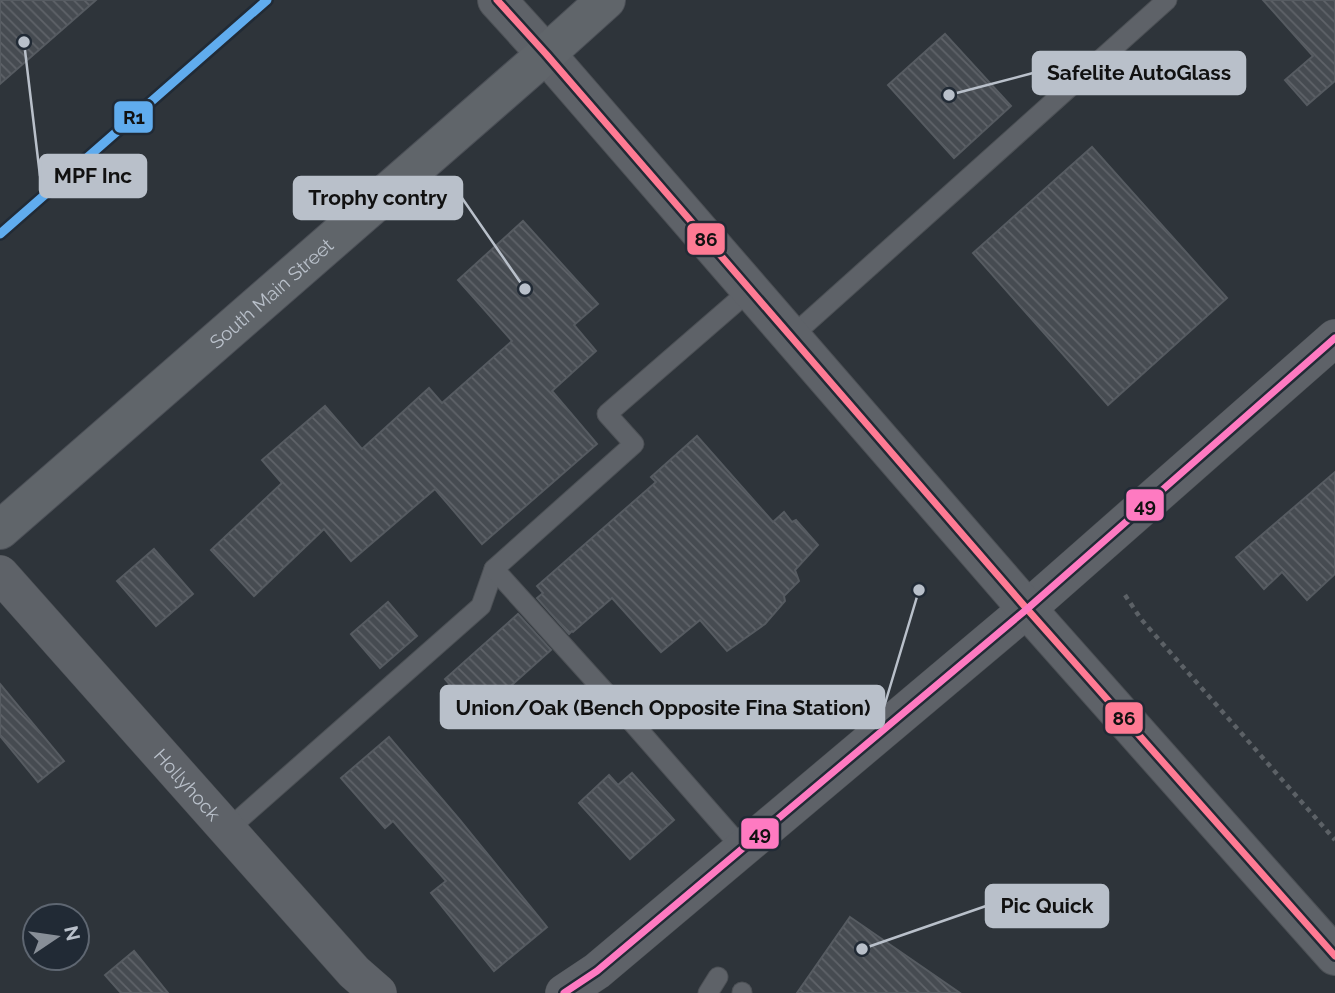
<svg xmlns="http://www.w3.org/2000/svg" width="1335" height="993" font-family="Raleway,sans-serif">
	<defs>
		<pattern id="building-back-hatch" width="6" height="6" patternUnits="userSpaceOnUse" patternTransform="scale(1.75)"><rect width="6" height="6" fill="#464b51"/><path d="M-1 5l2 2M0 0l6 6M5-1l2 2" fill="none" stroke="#5f6369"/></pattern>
	</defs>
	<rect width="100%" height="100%" fill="#2e343a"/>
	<!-- building -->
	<g fill="url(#building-back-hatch)" stroke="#565b61" stroke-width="2">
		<polygon points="0,0 96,0 0,84"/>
		<polygon points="1263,0 1335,0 1335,81 1307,105 1285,80 1313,56"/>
		<polygon points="945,34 1011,106 954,158 888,85"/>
		<polygon points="1092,147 1227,298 1108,405 973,253"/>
		<polygon points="523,221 598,304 574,325 596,351 552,391 597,444 482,544 435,489 351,561 324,529 254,596 211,550 282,483 262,460 325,406 362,449 429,388 442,403 512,341 458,280"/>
		<polygon points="697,436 773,522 784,512 792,522 796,520 818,545 795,570 799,581 784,596 785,601 765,624 727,651 700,620 661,652 612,598 573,632 572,631 569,634 537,598 543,593 537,586 656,482 651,477"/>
		<polygon points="1335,472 1335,574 1307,600 1282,572 1264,589 1236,557"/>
		<polygon points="154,549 193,594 156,626 117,581"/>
		<polygon points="388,602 417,636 380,668 351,634"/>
		<polygon points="518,614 551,650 477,716 445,679"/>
		<polygon points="0,684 64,761 38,782 0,736"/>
		<polygon points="389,737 459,819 547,927 494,971 431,893 446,881 393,821 385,828 341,778"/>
		<polygon points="632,773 674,820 630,859 579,803 609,775 618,785"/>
		<polygon points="850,917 960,993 797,993"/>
		<polygon points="134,951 168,993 121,993 105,975"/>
	</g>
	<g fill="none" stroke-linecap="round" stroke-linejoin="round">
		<defs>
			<g id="service">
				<polyline points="791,337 1167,0"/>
				<polyline points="226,831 481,606 494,569"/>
				<polyline points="743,849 616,704 494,569 634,444 607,414 750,290"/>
				<polyline points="708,993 718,977"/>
				<polyline points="742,993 742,992"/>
			</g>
			<g id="minor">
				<path id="s1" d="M0,574l354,398 24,21"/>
				<polyline points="564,993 597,971 1027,609 1335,338"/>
			</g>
			<polyline id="tertiary" points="497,0 546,54 1027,609 1335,956"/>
			<g id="primary">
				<path id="s2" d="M0,530l546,-476 60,-54"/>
			</g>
		</defs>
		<!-- service casing -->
		<use href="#service" stroke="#4c5055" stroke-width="21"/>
		<!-- minor casing -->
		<use href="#minor" stroke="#4c5055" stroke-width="38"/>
		<!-- tertiary casing -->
		<use href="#tertiary" stroke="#4c5055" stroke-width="40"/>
		<!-- primary casing -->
		<use href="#primary" stroke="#4c5057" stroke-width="40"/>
		<!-- path -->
		<polyline stroke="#5c6166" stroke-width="4.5" stroke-dasharray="5 5" stroke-linecap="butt" points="1125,595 1141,619 1335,840"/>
		<!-- service -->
		<use href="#service" stroke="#5e6268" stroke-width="19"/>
		<!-- minor -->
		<use href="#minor" stroke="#5e6268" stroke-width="37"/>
		<!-- tertiary -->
		<use href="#tertiary" stroke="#5e6268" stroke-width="38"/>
		<!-- primary -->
		<use href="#primary" stroke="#60656a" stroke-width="38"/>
		<defs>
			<polyline id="bus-1" points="497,0 546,54 1027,609 1335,956"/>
			<polyline id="bus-2" points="564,993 597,971 1027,609 1335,338"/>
		</defs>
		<!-- bus-1 casing -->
		<use href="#bus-1" stroke="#212a35" stroke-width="12"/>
		<!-- bus-2 casing -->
		<use href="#bus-2" stroke="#212a35" stroke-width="12"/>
		<!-- bus-1 -->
		<use href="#bus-1" stroke="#fe7a93" stroke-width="7"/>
		<!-- bus-2 -->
		<use href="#bus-2" stroke="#fe7ac1" stroke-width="7"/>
		<defs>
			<polyline id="rail-1" points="0,234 267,0"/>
		</defs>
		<!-- rail-1 casing -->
		<use href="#rail-1" stroke="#212a35" stroke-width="14"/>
		<!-- rail-1 -->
		<use href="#rail-1" stroke="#60acee" stroke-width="9"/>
	</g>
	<g text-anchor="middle" stroke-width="5" stroke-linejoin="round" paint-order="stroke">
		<!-- street labels -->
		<g font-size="19" fill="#b9c0ca" stroke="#212a35">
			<text dy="7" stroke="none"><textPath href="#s2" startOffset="360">South Main Street</textPath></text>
			<text dy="7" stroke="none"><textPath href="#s1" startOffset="282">Hollyhock</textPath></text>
		</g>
	</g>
	<!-- callouts -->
	<path fill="none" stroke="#b9c0ca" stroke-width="2.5" d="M949 95L1033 73M24 42L40 176M525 289L462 198M919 590L884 707M862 949L986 906"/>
	<g fill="#b9c0ca" stroke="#212a35" stroke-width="2.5">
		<circle cx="949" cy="95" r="7"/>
		<circle cx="24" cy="42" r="7"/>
		<circle cx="525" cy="289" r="7"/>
		<circle cx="919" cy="590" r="7"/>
		<circle cx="862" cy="949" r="7"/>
	</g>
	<g fill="#b9c0ca" stroke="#b9c0ca" stroke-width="2.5">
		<rect x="1033" y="52" width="212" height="42" rx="7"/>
		<rect x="40" y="155" width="106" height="42" rx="7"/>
		<rect x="294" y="177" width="168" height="42" rx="7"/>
		<rect x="441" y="686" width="443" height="42" rx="7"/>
		<rect x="986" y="885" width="122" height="42" rx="7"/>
	</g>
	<g font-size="21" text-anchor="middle" font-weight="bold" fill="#111">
		<text x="1139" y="80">Safelite AutoGlass</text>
		<text x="93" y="183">MPF Inc</text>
		<text x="378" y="205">Trophy contry</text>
		<text x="663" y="715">Union/Oak (Bench Opposite Fina Station)</text>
		<text x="1047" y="913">Pic Quick</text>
	</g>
	<g stroke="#212a35" stroke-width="2.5">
		<rect x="113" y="100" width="41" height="34" rx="7" fill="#60acee"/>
		<rect x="686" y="222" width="40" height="34" rx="7" fill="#fe7a93"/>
		<rect x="1125" y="488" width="40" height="34" rx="7" fill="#fe7ac1"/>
		<rect x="1104" y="701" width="40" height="34" rx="7" fill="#fe7a93"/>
		<rect x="740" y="817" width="40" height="33" rx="7" fill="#fe7ac1"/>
	</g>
	<g font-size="19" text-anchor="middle" font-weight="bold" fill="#111">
		<text x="134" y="124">R1</text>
		<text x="706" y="246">86</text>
		<text x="1145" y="512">49</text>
		<text x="1124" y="725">86</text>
		<text x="760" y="840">49</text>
	</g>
	<!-- north arrow -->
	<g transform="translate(56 937) rotate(77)"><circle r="33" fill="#212a35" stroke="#5e6671" stroke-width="2"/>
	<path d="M0-5L12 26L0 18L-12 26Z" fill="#888f98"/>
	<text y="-10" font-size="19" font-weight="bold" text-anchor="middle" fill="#b9c0ca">N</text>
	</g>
</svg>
